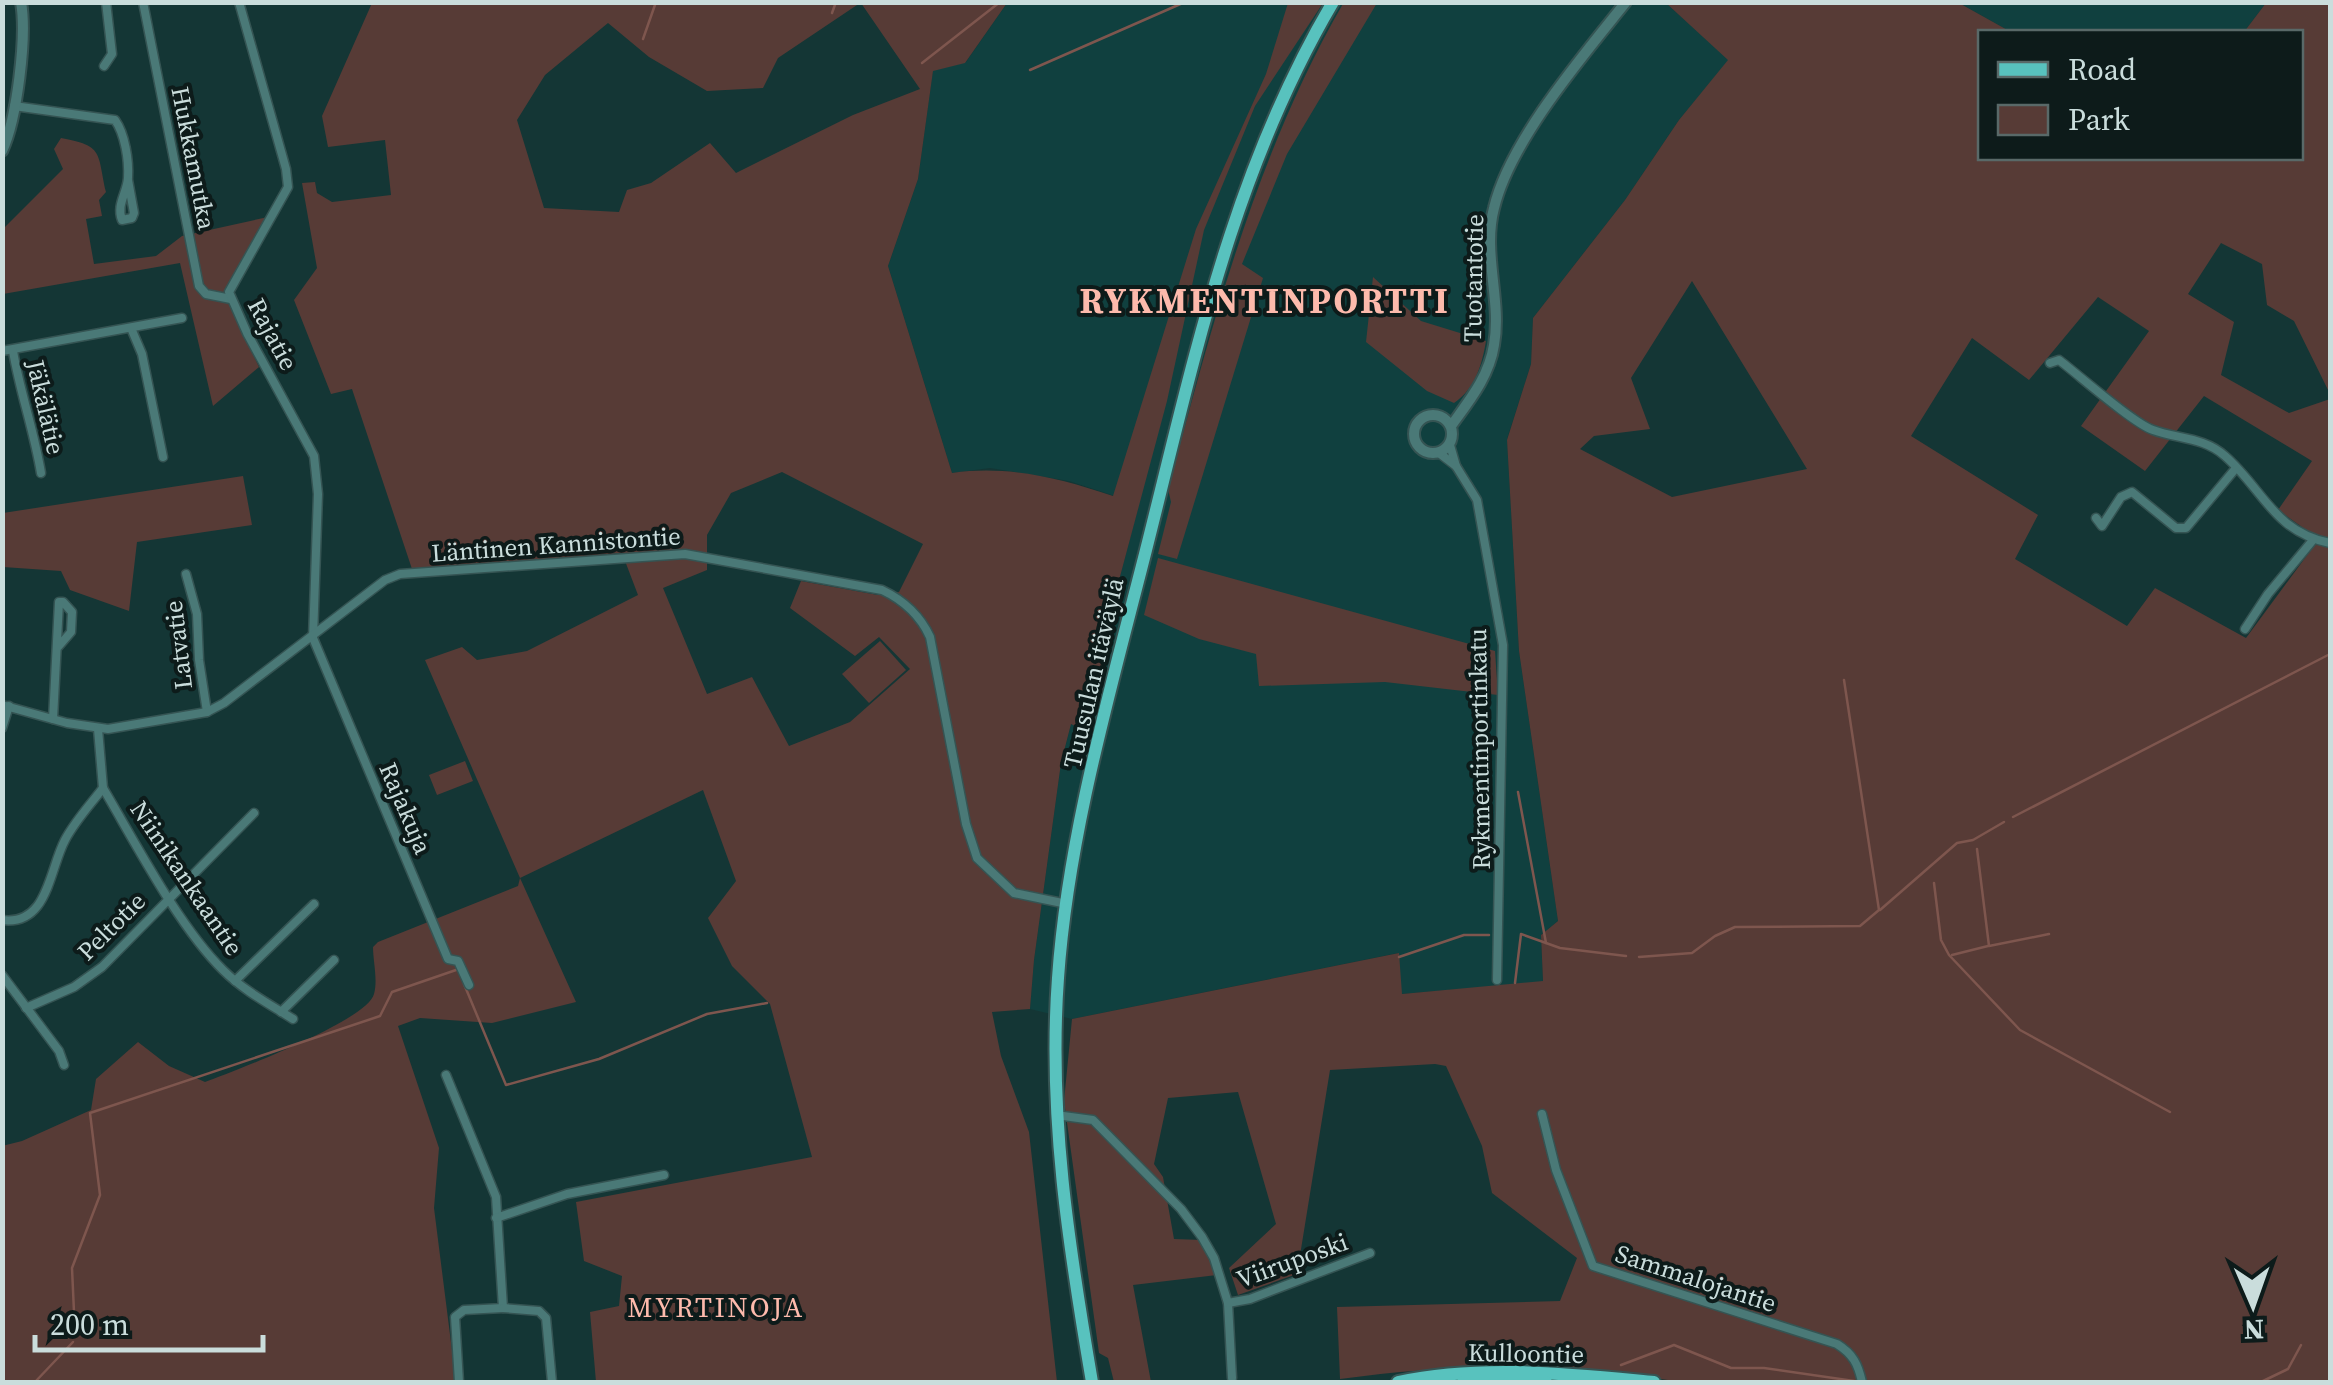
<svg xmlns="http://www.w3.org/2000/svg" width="2333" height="1385" font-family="'Source Serif 4',serif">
	<rect width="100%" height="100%" fill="#143635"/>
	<!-- built -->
	<g fill="#10403f">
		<polygon points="1007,3 1666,3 1729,60 1679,120 1625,200 1533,318 1531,364 1507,439 1519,651 1558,921 1541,935 1543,982 1401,994 1398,953 1072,1019 1030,1009 1034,960 1061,763 1071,724 1091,733 1114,599 1139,504 1069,481 990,468 952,473 888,266 918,179 933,70 966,62"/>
		<polygon points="1959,3 2266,3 2244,32 2011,32"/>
	</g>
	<!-- green -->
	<g fill="#573b36" fill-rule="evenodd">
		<path d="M1344,2l33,1 -90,151 -45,110 21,14 -86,281 -19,-5 13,-52 -3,-13c45,-167 88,-335 176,-487z"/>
		<path d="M372,3h488l-82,55 -15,30 -56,3 -58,-34 -41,-34 -63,52 -28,45 27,88 75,4 8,-22 24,-7 59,-40 26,30 117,-58 67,-26 -59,-86h146l-42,60 -32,8 -15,108 -30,87 64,207c56,-8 107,5 161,23l83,-267 70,-155 22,-71h35l-68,103 -51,124 -37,171 -53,198 -23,135 -20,-10 -10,39 -27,197 -4,49 -38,3 9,44 28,76 28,250h-461l-6,-70 29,-6 3,-30 -38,-15 -8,-59 236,-45 -42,-153 -38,-38 -24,-48 28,-37 -33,-91 -183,88 56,124 -84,21 -72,-5 -22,8 41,122 -5,60 22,174h-453l-1,-236 20,-5 69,-31 5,-31 42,-37 31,24 36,16c30,-11 163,-62 169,-88 4,-14 -1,-33 -1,-47l5,-5 140,-56 2,-8 -95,-218 37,-13 15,13 50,-9 111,-56 -16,-42 -210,16 -60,-180 -21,5 -37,-94 23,-32 -15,-85 13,-1 2,11 15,9 59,-7 -6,-55 -57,7 -6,-31zM782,472l141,72 -24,48 -21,3 -77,-14 -11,27 65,48 24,-19 31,32 -60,53 -61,24 -37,-69 -45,17 -44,-106 44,-18v-35l24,-42z"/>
		<path d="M1666,3h293l52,29h-31v126h320v-126h-56l22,-29h64v391l-36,-73 -27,-16 -5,-41 -41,-21 -33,51 46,28 -13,53 68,38 41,-14v983h-647c-120,-17 -223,-20 -343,-3l-3,-72 223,-6 17,-43 -85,-65 -10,-47 -36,-80 -11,-2 -105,6 -33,204 -59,21 -9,-27 47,-44 -38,-132 -70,6 -14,66 9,13 11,62 28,1 15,35 -84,10 18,97h-37l-6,-24 -9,-5 -35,-252 8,-82 327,-66 3,41 141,-13 -2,-46 17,-14 -39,-270 -12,-211 24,-76 2,-46 92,-118 54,-80 49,-60zM1692,281l115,188 -135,28 -92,-48 14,-13 56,-7 -19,-51zM2098,297l51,34 -68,95 64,45 59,-75 108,65 -34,49 41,29 -73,99 -91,-50 -28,38 -112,-67 23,-44 -127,-79 61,-98 57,42z"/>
		<path d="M61,138c43,8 36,14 45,54l-7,8 3,16 -16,3 8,45 62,-8 26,-20 86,-19 -41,72 2,15 30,63 -46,39 -33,-143 -177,31v-65l60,-60 -9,-20z"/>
		<path d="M1373,277l48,44 65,20c-4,24 -11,48 -32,62l-27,-12 -61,-49z"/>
		<polygon points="243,476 252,525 137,542 129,611 70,590 61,571 3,567 3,513"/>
		<polygon points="1158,558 1495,651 1498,695 1385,682 1259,686 1256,654 1199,639 1144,615"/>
		<polygon points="880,641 906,670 869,703 842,674"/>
		<polygon points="465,761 473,781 437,795 429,775"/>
	</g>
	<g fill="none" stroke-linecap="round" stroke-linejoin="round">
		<!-- stream -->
		<g stroke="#7e564e" stroke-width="2.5">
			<polyline points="832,13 836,2"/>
			<polyline points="643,39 656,2"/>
			<polyline points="922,63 1000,2"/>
			<polyline points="1030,70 1185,2"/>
			<polyline points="1518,792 1546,943"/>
			<polyline points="2013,817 2330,654"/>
			<polyline points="1977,849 1989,946 2049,934"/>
			<polyline points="1934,883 1941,940 1949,955 2020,1030 2170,1112"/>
			<polyline points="1880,910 1957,843 1973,840 2004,822"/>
			<polyline points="1952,955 1988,946"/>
			<polyline points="1399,957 1464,935 1489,935"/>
			<polyline points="1639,957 1692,953 1715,936 1735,927 1860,926 1879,910 1844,680"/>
			<polyline points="1515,983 1521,934 1560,948 1626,956"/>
			<polyline points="464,984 506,1085 599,1059 707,1014 767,1003"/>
			<polyline points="75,1334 72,1268 100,1195 90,1113 380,1016 392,992 456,970"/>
			<polyline points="1621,1365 1674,1345 1731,1368 1764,1368 1854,1381"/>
			<polyline points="35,1382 73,1342"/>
			<polyline points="2261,1382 2288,1369 2301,1345"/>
		</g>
		<defs>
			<g id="minor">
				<polyline points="143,2 199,286 206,294 231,299"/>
				<polyline points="239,2 286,169 288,187 229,292 247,333 314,456 318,494 313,638"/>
				<polyline points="104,66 112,54 106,2"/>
				<path d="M14,106l101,14c10,14 14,40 13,58 -1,15 -12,27 -6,42l10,-2 2,-5 -6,-33"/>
				<polyline points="131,328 142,354 163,457"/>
				<polyline points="2,351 182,318"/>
				<path d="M13,351c7,41 21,80 28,122"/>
				<path d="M2050,363l9,-3c21,16 74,63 94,70 24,9 51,7 72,26 38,33 49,76 105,87"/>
				<polyline points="1450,445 1456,466"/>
				<polyline points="1439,453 1456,466 1477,500 1503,645 1497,980"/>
				<polyline points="2096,518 2102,526 2121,497 2132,492 2176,528 2186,528 2236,468"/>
				<polyline points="186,574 197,614 199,660 207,712"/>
				<polyline points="2245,629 2268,594 2313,540"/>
				<polyline points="313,638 448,959 458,961 469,985"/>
				<path d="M2,705l65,18 41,6 99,-17 17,-9 161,-123 15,-6 285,-20 197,36c21,10 38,25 48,47l36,187 11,34 37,35 53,11"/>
				<polyline points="53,719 59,602 63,602 72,612 71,632 58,647"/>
				<polyline points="2,728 9,706"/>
				<path d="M103,788c32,54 76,139 120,182 20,20 46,34 70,49"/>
				<path d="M2,920c46,6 47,-50 63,-80 10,-19 25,-35 38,-52l-5,-59"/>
				<polyline points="2,975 59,1051 64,1065"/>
				<polyline points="235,981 314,904"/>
				<polyline points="26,1008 74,987 102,967 254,813"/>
				<polyline points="281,1012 334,960"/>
				<polyline points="446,1075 496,1197 503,1308 464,1310 455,1317 459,1382"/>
				<path d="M1542,1114l14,56 37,96 244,78c16,10 21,20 25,38"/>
				<polyline points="1056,1115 1093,1120 1181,1209 1202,1237 1214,1258 1228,1303 1232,1378"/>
				<polyline points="496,1218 567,1194 664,1175"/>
				<polyline points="1228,1303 1250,1299 1370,1253"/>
				<polyline points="503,1308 539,1311 546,1318 552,1382"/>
			</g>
			<g id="tertiary">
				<path d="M2,151c15,-32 25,-114 19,-149"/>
				<circle cx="1433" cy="434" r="19"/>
				<path d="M1451,426c18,-25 38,-49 43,-81 8,-45 -12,-92 0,-137 16,-67 88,-151 132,-206"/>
			</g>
			<g id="primary">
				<path d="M1092,1382c-23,-134 -44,-267 -34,-404 10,-143 53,-290 88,-428 48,-190 86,-377 187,-548"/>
				<path d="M1398,1382c85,-18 171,-8 256,0"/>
				<polyline points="1463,1382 1546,1382"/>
			</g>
		</defs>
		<!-- minor casing -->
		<use href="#minor" stroke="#355453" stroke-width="11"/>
		<!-- tertiary casing -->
		<use href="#tertiary" stroke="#355453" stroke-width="14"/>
		<!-- primary casing -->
		<use href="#primary" stroke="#355453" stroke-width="16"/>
		<!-- minor -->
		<use href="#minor" stroke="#4a7977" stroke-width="8"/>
		<!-- tertiary -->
		<use href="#tertiary" stroke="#4a7977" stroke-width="10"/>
		<!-- primary -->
		<use href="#primary" stroke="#58c2be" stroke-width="12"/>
	</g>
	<g text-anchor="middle" stroke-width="8" stroke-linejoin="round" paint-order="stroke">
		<!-- street labels -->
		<g font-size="25" fill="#cadddc" stroke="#0d1b1a">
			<text transform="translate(194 158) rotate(79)" y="9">Hukkamutka</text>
			<text transform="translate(1473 278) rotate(-89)" y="9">Tuotantotie</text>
			<text transform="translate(273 334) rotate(62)" y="9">Rajatie</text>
			<text transform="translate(46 407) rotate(77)" y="9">Jäkälätie</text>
			<text transform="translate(556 544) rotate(-4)" y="9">Läntinen Kannistontie</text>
			<text transform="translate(178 645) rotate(-97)" y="9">Latvatie</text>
			<text transform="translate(1093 673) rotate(-77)" y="9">Tuusulan itäväylä</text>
			<text transform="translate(1479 749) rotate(-91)" y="9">Rykmentinportinkatu</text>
			<text transform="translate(406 808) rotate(67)" y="9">Rajakuja</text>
			<text transform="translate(187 878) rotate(56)" y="9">Niinikankaantie</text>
			<text transform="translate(111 926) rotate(-45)" y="9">Peltotie</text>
			<text transform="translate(1292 1260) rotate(-20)" y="9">Viiruposki</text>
			<text transform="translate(1696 1278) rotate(18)" y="9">Sammalojantie</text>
			<text transform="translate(1526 1353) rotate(1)" y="9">Kulloontie</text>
		</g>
		<!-- neighbourhood labels -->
		<g font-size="28" letter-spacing="2.5" fill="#fdbaac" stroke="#0d1b1a">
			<text x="716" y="1317">MYRTINOJA</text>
		</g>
		<!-- district labels -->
		<g font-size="35" font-weight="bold" letter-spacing="2.5" fill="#fdbaac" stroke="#0d1b1a">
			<text x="1265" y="313">RYKMENTINPORTTI</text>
		</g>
	</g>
	<!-- border -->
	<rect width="2333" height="1385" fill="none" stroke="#cadddc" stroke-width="10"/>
	<!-- legend -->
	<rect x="1978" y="30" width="325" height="130" fill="#0d1b1a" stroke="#596968" stroke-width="2.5"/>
	<rect x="1998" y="62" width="50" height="15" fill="#58c2be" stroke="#596968" stroke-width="2.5"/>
	<text x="2068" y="80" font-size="30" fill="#cadddc">Road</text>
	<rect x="1998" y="105" width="50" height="30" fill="#573b36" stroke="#596968" stroke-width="2.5"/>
	<text x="2068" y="130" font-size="30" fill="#cadddc">Park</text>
	<!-- north arrow -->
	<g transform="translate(2253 1305) rotate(178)" stroke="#0d1b1a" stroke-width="8" paint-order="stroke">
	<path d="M0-8L18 38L0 25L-18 38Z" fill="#cadddc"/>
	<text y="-15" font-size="28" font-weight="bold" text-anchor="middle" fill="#cadddc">N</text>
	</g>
	<!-- scale -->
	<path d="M35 1335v15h228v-15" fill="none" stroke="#cadddc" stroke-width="5"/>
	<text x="50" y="1335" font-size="30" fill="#cadddc" stroke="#0d1b1a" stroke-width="8" paint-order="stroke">200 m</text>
</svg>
